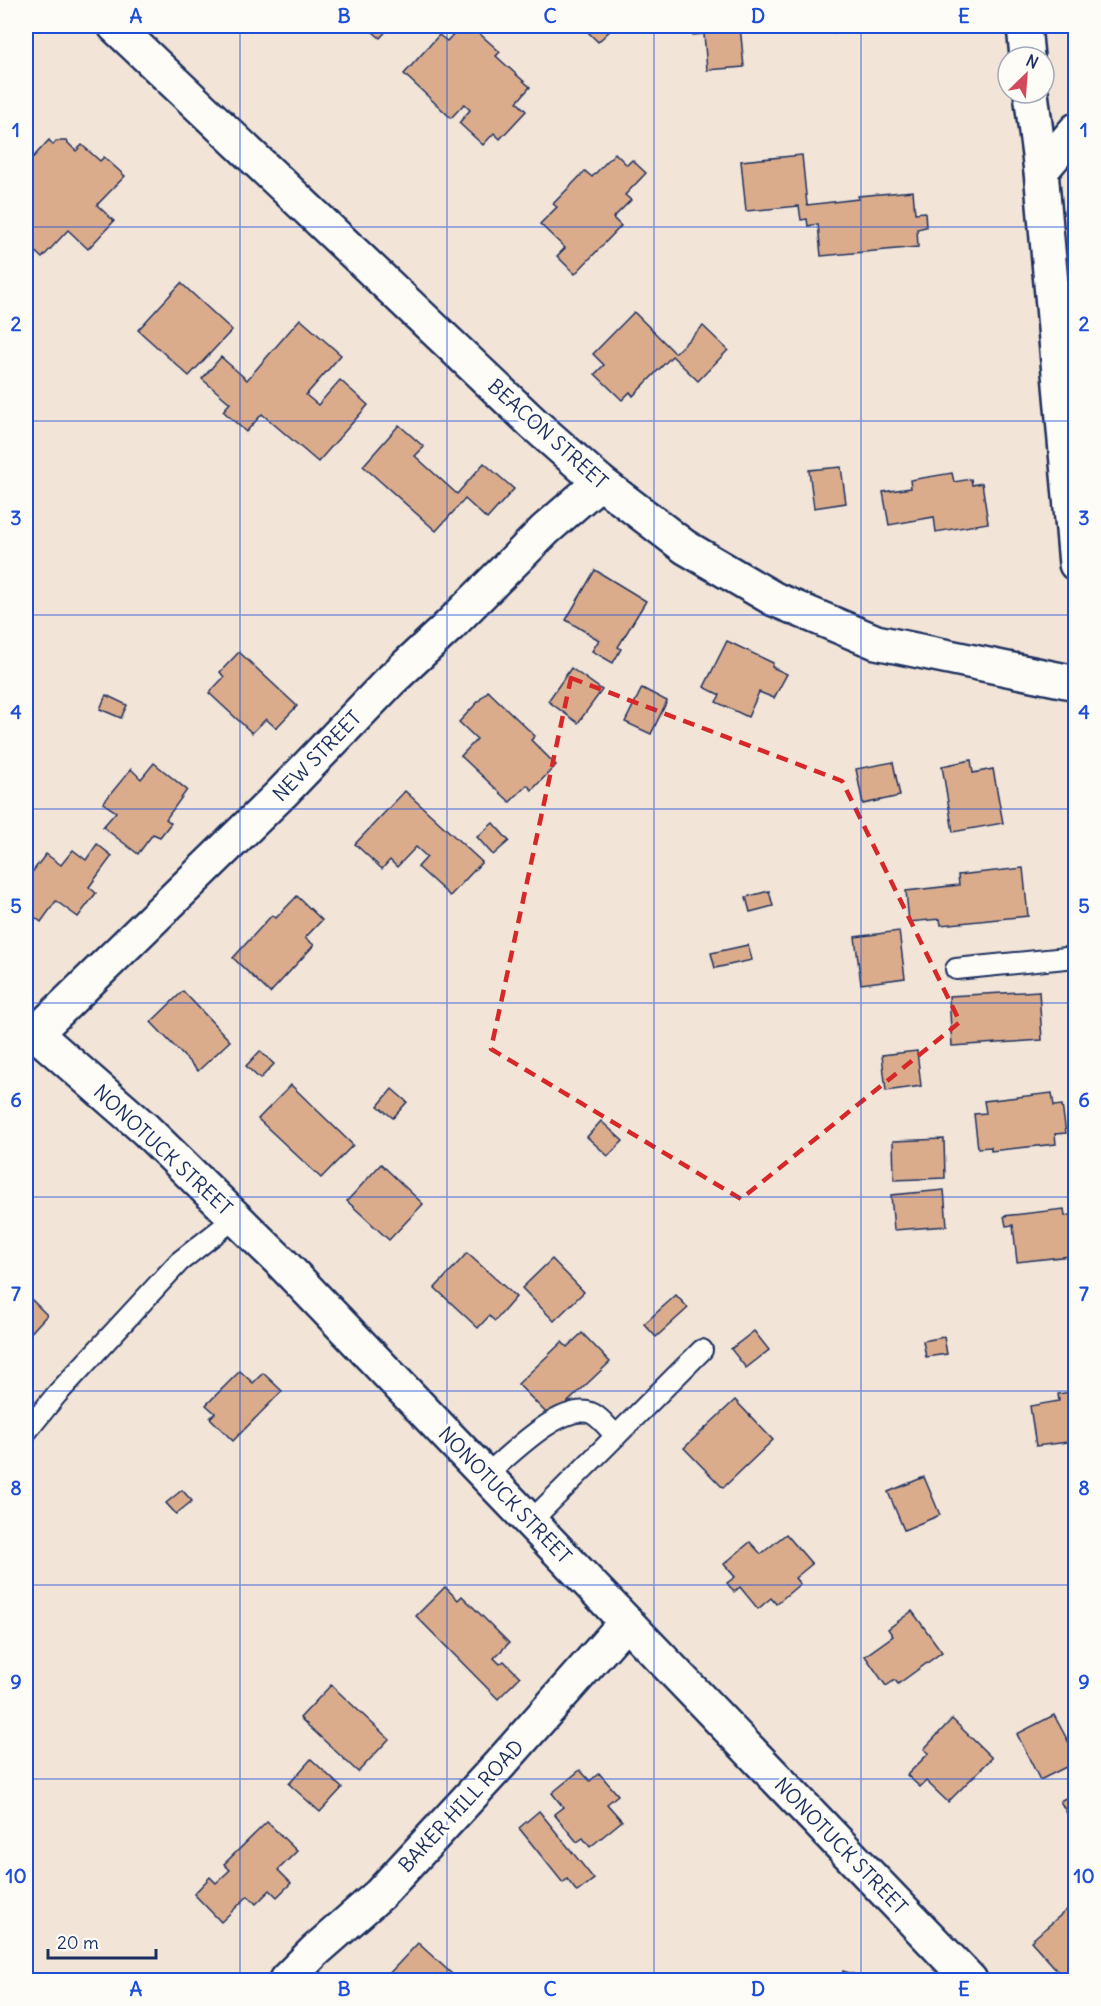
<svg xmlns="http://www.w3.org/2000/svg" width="1101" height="2006" font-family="Delius,sans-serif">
	<rect width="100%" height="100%" fill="#f2e4d7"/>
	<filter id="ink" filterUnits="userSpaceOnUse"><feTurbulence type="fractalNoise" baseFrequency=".0167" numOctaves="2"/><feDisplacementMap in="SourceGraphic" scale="12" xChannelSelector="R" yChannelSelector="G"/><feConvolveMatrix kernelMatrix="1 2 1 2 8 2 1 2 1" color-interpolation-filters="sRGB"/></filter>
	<g filter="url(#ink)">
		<!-- building -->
		<g fill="#daac8c" stroke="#1b2f5e" stroke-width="1.5">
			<polygon points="366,26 391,26 380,38"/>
			<polygon points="461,26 471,26 500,52 496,56 530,87 517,102 526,111 500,139 494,133 483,145 459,123 470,110 464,104 451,118 404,74 439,35 447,41"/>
			<polygon points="582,26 615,26 598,42"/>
			<polygon points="693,26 740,26 744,67 707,70 704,34 693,35"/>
			<polygon points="799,26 869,26 869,31 799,34"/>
			<polygon points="49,140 53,145 56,141 66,141 76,151 82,145 100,161 104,157 125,176 97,205 114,221 88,249 68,230 42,258 26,243 26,165"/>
			<polygon points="615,153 627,165 632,160 646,173 625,195 631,200 613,218 621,226 575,274 557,256 565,248 540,224 557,207 553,204 585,171 592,177"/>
			<polygon points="802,155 807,205 858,199 858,196 913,191 915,213 925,212 926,227 917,229 918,247 821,256 818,224 808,226 807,219 801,220 799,206 746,211 741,161"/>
			<polygon points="181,283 232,330 189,376 138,330"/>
			<polygon points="634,312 675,353 703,326 728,350 698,381 672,356 633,396 630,392 622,400 595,374 604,365 593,354"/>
			<polygon points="300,319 341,355 306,395 318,405 340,380 368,405 318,462 262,414 246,432 223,411 230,403 202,379 221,357 247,380"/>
			<polygon points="399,425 424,447 415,456 457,494 484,463 514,489 487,519 465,499 436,531 363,466"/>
			<polygon points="841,467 846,503 814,508 809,470"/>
			<polygon points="952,473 954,482 971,479 972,485 982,483 988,523 936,532 934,517 889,525 883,492 911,488 910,480"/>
			<polygon points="595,570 646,601 618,647 621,649 613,663 592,651 599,640 566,620"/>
			<polygon points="727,641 773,663 772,667 787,674 774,698 759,692 748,717 716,702 720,695 704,687"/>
			<polygon points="239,652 297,706 276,728 266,719 252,733 209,693 224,677 220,672"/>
			<polygon points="571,668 602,690 578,723 548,701"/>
			<polygon points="642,688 667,701 651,734 625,722"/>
			<polygon points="488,691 535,736 531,740 556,765 532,790 527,785 510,802 461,756 477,739 459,722"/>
			<polygon points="106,695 127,705 121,718 100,709"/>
			<polygon points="971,760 973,773 993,769 1003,823 953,832 942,766"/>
			<polygon points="893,762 900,796 863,804 856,769"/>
			<polygon points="154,763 187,790 166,819 171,823 160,837 153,834 138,854 103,827 116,812 103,803 131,769 141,779"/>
			<polygon points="405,791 482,862 450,896 418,867 427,857 416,847 397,867 390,860 382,869 355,844"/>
			<polygon points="493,823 509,841 493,855 477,837"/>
			<polygon points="97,844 112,856 89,887 96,893 78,917 56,901 41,922 26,910 26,880 46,854 61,865 73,850 86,860"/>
			<polygon points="1023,868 1028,916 941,925 940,919 909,922 906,891 959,885 958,875"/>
			<polygon points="769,891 773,906 750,912 746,897"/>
			<polygon points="297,896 322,920 305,938 314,945 270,993 233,958 272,915 276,918"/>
			<polygon points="899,931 905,978 861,984 855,937"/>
			<polygon points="748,945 752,960 715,968 711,953"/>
			<polygon points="183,991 230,1041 198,1071 151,1022"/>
			<polygon points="1039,991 1042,1040 952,1046 949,996"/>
			<polygon points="260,1051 274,1064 260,1079 246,1066"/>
			<polygon points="917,1051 921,1086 886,1091 882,1055"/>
			<polygon points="291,1085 353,1145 321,1178 258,1119"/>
			<polygon points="392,1089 407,1102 393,1118 378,1106"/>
			<polygon points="1052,1093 1054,1106 1062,1105 1066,1133 1055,1134 1056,1144 991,1151 991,1147 978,1148 974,1114 986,1113 984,1101"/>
			<polygon points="601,1121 623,1141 608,1156 587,1137"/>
			<polygon points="944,1139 945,1178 894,1180 893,1141"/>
			<polygon points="381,1164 423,1204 389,1240 347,1201"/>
			<polygon points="944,1190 947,1226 894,1230 891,1195"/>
			<polygon points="1064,1209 1065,1216 1075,1214 1076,1248 1069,1249 1070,1256 1017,1262 1013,1225 1006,1226 1004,1216"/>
			<polygon points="467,1253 516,1297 495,1321 489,1316 478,1328 435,1288"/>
			<polygon points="552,1259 584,1292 554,1321 522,1288"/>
			<polygon points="26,1294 47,1315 26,1338"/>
			<polygon points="676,1295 688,1308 656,1337 644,1324"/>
			<polygon points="754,1331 769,1350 746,1368 731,1349"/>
			<polygon points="582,1333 610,1362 551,1418 518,1384 562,1342 567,1347"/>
			<polygon points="944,1337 947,1354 926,1357 923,1341"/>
			<polygon points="240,1371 253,1383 263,1373 282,1391 233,1441 210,1418 215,1413 206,1405"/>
			<polygon points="1076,1391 1076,1441 1036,1446 1030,1406 1059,1401 1058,1394"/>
			<polygon points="735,1400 773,1440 723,1488 684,1448"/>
			<polygon points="924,1477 940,1515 904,1530 888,1492"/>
			<polygon points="182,1490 192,1501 176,1514 166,1503"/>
			<polygon points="786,1534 812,1564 795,1578 800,1584 776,1604 771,1598 758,1609 740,1587 734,1592 727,1583 735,1577 724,1564 750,1542 761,1554"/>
			<polygon points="445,1587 458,1600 462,1596 509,1643 494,1658 500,1664 504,1661 520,1677 498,1699 416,1616"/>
			<polygon points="912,1611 942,1652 898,1684 895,1680 886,1686 865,1656 893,1636 888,1629"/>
			<polygon points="331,1685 389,1739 358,1772 300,1718"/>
			<polygon points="1054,1715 1076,1756 1076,1762 1040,1780 1017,1734"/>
			<polygon points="952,1719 992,1758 948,1802 926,1781 920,1787 907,1775 929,1753 924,1749"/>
			<polygon points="311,1759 342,1788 320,1812 289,1784"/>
			<polygon points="580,1770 590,1781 599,1773 618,1795 607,1804 622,1821 590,1847 583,1838 577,1842 554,1814 563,1807 552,1793"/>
			<polygon points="1076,1792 1076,1829 1060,1801"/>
			<polygon points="539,1811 594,1879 577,1892 567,1879 563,1883 519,1828"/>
			<polygon points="267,1822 297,1851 278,1870 291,1883 277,1897 270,1890 256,1904 248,1896 221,1922 194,1894 210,1877 216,1883 230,1870 224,1864"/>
			<polygon points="1070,1907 1076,1913 1076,1980 1066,1980 1031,1941"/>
			<polygon points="418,1943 452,1974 446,1980 383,1980"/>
			<polygon points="843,1971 872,1980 840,1980"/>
		</g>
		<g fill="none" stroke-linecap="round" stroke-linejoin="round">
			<defs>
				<g id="lane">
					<polyline points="956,969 1076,957"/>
					<polyline points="26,1432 57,1394 179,1262 235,1218"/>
					<path d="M486,1475c23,-19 71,-69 102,-63 10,2 21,17 28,24"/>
					<polyline points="531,1521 702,1350"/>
				</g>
				<g id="street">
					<polyline points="115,26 534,424 600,482 685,547 774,599 876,642 1076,683"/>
					<polyline points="1041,171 1076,130"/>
					<polyline points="36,1033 282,793 390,681 449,626 545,530 600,482"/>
					<polyline points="286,1980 315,1951 380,1894 500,1764 626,1622"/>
				</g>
				<g id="secondary">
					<polyline points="1024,26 1027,57"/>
					<polyline points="1031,93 1041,171 1076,564"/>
					<polyline points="26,1025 145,1129 280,1261 970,1980"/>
				</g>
			</defs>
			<!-- lane casing -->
			<use href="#lane" stroke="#1b2f5e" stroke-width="24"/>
			<!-- street casing -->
			<use href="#street" stroke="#1b2f5e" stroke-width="38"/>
			<!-- secondary casing -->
			<use href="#secondary" stroke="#1b2f5e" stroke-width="38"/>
			<!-- lane -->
			<use href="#lane" stroke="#fdfcf7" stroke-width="20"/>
			<!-- street -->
			<use href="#street" stroke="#fdfcf7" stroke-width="33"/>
			<!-- secondary -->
			<use href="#secondary" stroke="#fdfcf7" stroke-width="33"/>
		</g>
	</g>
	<!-- marked area -->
	<path fill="none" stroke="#d62828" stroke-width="4.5" stroke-dasharray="12 8" stroke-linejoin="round" d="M571,678l271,103 118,241 -219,177 -250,-150z"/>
	<!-- grid -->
	<path fill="none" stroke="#1d4ed8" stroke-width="1.5" stroke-opacity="0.55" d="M240,26v1954M447,26v1954M654,26v1954M861,26v1954M26,227h1050M26,421h1050M26,615h1050M26,809h1050M26,1003h1050M26,1197h1050M26,1391h1050M26,1585h1050M26,1779h1050"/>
	<g text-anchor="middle" stroke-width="6" stroke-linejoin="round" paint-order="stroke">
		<!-- street labels -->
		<g font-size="20" fill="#1b2f5e" stroke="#fdfcf7">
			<text transform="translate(548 434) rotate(42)" y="7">BEACON STREET</text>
			<text transform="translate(317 756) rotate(-46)" y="7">NEW STREET</text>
			<text transform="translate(163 1150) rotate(43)" y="7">NONOTUCK STREET</text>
			<text transform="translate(505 1495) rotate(46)" y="7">NONOTUCK STREET</text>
			<text transform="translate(461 1806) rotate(-47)" y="7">BAKER HILL ROAD</text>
			<text transform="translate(841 1846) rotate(46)" y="7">NONOTUCK STREET</text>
		</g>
	</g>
	<!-- margin -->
	<rect width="1101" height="2006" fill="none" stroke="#fdfcf7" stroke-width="66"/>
	<!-- north arrow -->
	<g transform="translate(1026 75) rotate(25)"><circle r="28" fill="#fdfcf7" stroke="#a3aaba" stroke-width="1.5"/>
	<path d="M0-4.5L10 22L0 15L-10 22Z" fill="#d1495b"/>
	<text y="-9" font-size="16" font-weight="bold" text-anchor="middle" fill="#1b2f5e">N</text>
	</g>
	<!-- scale -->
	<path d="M48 1949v9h108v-9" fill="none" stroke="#1b2f5e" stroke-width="3"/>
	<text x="57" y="1949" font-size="18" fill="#1b2f5e" stroke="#fdfcf7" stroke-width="4.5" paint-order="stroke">20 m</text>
	<rect x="33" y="33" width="1035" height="1940" fill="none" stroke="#1d4ed8" stroke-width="2"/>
	<g font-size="20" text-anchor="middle" font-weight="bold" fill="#1d4ed8">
		<text x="136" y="23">A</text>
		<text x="344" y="23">B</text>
		<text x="550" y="23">C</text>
		<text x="758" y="23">D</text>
		<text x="964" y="23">E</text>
		<text x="16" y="137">1</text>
		<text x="1084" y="137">1</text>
		<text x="16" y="331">2</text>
		<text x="1084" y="331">2</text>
		<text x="16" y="525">3</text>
		<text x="1084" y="525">3</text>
		<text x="16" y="719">4</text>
		<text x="1084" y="719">4</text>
		<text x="16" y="913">5</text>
		<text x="1084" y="913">5</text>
		<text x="16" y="1107">6</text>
		<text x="1084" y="1107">6</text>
		<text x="16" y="1301">7</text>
		<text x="1084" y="1301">7</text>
		<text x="16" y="1495">8</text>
		<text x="1084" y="1495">8</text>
		<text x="16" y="1689">9</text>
		<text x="1084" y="1689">9</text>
		<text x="16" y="1883">10</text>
		<text x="1084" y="1883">10</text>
		<text x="136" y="1996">A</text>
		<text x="344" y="1996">B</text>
		<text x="550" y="1996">C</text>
		<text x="758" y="1996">D</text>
		<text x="964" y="1996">E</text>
	</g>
</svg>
